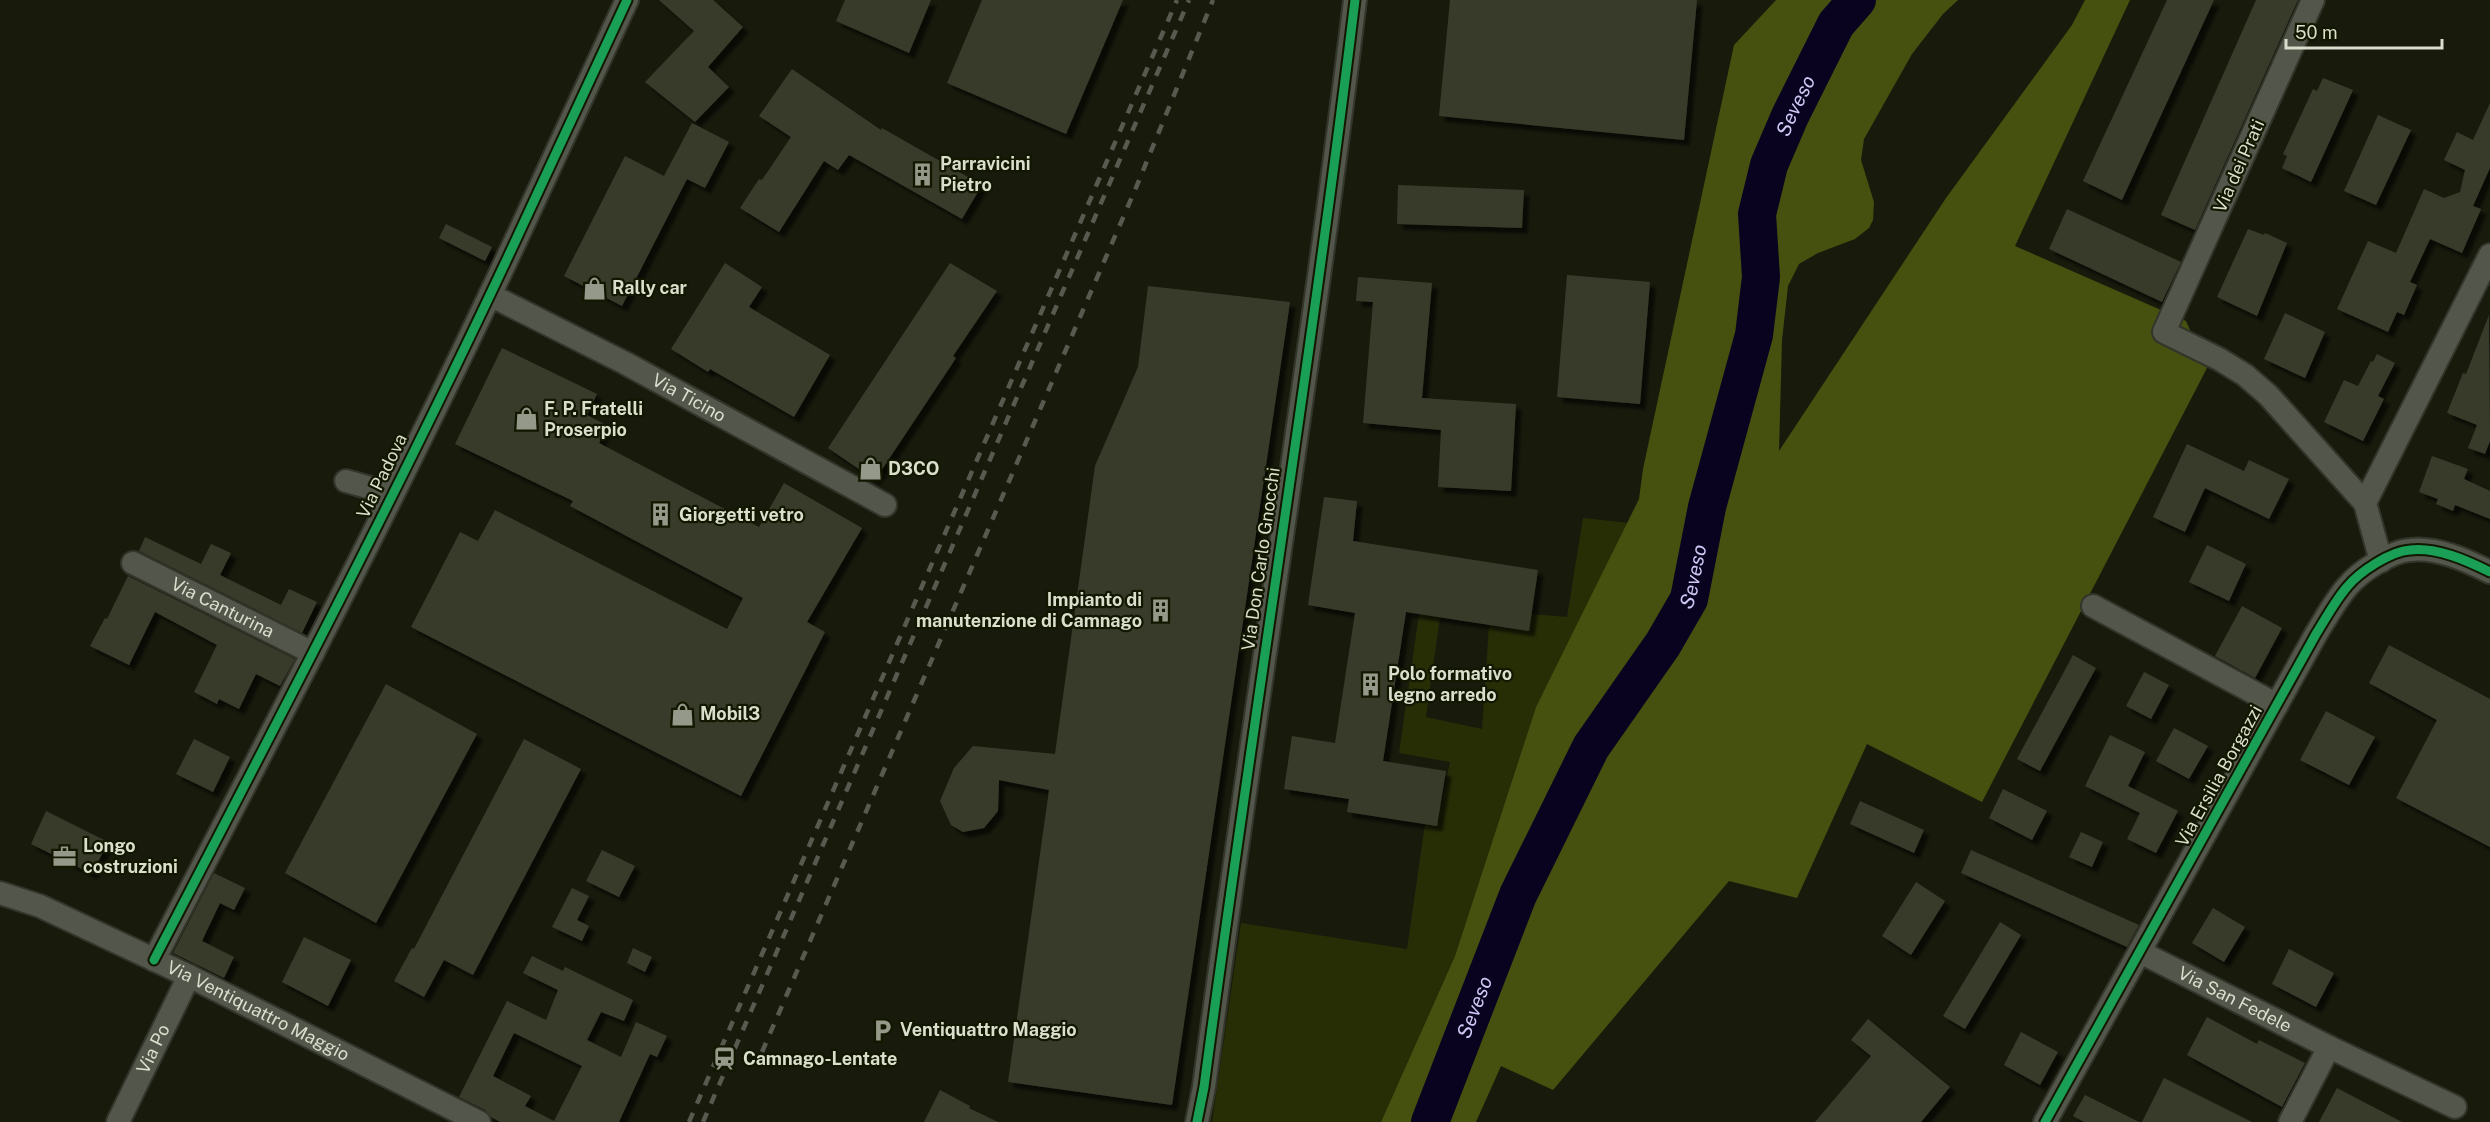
<svg xmlns="http://www.w3.org/2000/svg" width="2490" height="1122" font-family="'Public Sans',sans-serif">
	<defs>
		<filter id="shadow"><feDropShadow dx="5.5" dy="5.5" stdDeviation="1.5" flood-color="#0009"/></filter>
	</defs>
	<rect width="100%" height="100%" fill="#181a0c"/>
	<!-- green -->
	<polygon fill="#272e06" points="1583,518 1629,523 1536,707 1455,956 1381,1122 1212,1122 1241,923 1407,949 1425,824 1437,825 1450,762 1399,753 1419,614 1440,617 1426,717 1482,729 1489,625 1528,631 1531,614 1567,617"/>
	<!-- forest -->
	<polygon fill="#46510f" points="1776,0 1958,0 1943,14 1912,54 1864,139 1861,160 1874,202 1873,220 1869,228 1855,239 1818,253 1799,264 1788,286 1782,340 1779,451 1946,198 2072,25 2085,0 2130,0 2015,246 2186,321 2207,368 1982,802 1867,744 1797,898 1729,881 1553,1090 1501,1066 1476,1122 1381,1122 1455,956 1536,707 1639,499 1643,469 1734,45"/>
	<g fill="none" stroke-linecap="round" stroke-linejoin="round">
		<!-- river -->
		<path stroke="#0a0320" stroke-width="38" id="s1" d="M1430,1122l88,-227 73,-148 72,-103 26,-45 18,-92 47,-172 7,-58 -4,-63 12,-49 21,-49 46,-92 21,-24"/>
	</g>
	<!-- building -->
	<g fill="#393b2c" fill-rule="evenodd" filter="url(#shadow)">
		<polygon points="659,0 713,0 743,27 708,67 729,87 695,122 645,82 694,31"/>
		<polygon points="845,0 931,0 909,53 836,21"/>
		<polygon points="982,0 1123,0 1066,134 947,83"/>
		<polygon points="1450,0 1697,0 1684,140 1439,116"/>
		<polygon points="2167,0 2214,0 2122,200 2083,181"/>
		<polygon points="2256,0 2298,0 2195,230 2161,215"/>
		<polygon points="792,69 881,130 882,128 982,185 962,219 849,155 838,170 824,161 779,232 740,208 759,179 762,180 791,137 759,116"/>
		<polygon points="2323,78 2353,90 2311,182 2282,168 2287,156 2283,154 2313,89 2317,91"/>
		<polygon points="2490,103 2490,168 2473,206 2481,209 2462,253 2430,239 2410,282 2417,285 2404,315 2397,312 2388,332 2337,309 2368,241 2396,253 2424,189 2444,198 2460,192 2465,170 2444,160 2457,132 2473,140"/>
		<polygon points="2378,115 2411,130 2376,205 2344,191"/>
		<polygon points="692,123 729,142 705,188 687,179 622,306 564,276 625,156 664,176"/>
		<polygon points="1398,185 1524,190 1522,228 1397,224"/>
		<polygon points="2067,209 2181,262 2162,302 2049,249"/>
		<polygon points="446,224 492,247 485,261 439,238"/>
		<polygon points="2248,229 2264,235 2265,233 2287,243 2257,316 2217,297"/>
		<polygon points="725,263 762,287 749,307 830,355 794,417 710,369 708,372 671,349"/>
		<polygon points="950,263 997,291 953,356 956,358 875,480 828,448"/>
		<polygon points="1567,275 1650,282 1640,404 1557,397"/>
		<polygon points="1358,277 1432,283 1422,398 1516,404 1511,491 1438,487 1441,430 1363,423 1373,302 1356,301"/>
		<polygon points="1148,286 1290,302 1172,1105 1008,1082 1049,790 999,780 998,811 984,828 963,832 951,825 940,801 954,768 973,746 1055,754 1095,466 1138,367"/>
		<polygon points="2285,313 2325,332 2305,378 2264,359"/>
		<polygon points="2489,315 2490,441 2485,454 2468,448 2477,425 2447,413 2463,373 2466,374"/>
		<polygon points="502,348 597,394 587,415 608,426 599,443 759,527 784,483 862,528 807,622 825,632 741,796 411,627 460,532 478,541 495,510 727,629 743,598 570,506 573,501 455,444"/>
		<polygon points="2377,354 2395,363 2378,396 2384,399 2363,441 2324,422 2344,380 2358,386 2371,361 2373,362"/>
		<polygon points="2187,444 2244,471 2249,460 2289,479 2269,519 2205,488 2185,532 2153,517"/>
		<polygon points="2432,456 2468,469 2464,479 2490,491 2490,519 2455,505 2453,511 2436,504 2438,499 2419,492"/>
		<polygon points="1324,497 1357,501 1353,541 1538,570 1529,631 1406,612 1383,761 1446,771 1437,826 1347,812 1349,799 1284,789 1292,736 1335,743 1355,613 1308,605"/>
		<polygon points="145,537 201,564 211,544 231,553 220,575 281,605 289,589 317,602 302,633 139,551"/>
		<polygon points="2207,545 2246,564 2229,601 2189,582"/>
		<polygon points="128,576 295,659 280,686 256,674 239,709 219,699 217,704 194,692 217,645 155,612 129,665 90,646 105,618 107,619"/>
		<polygon points="2242,606 2282,628 2255,678 2215,656"/>
		<polygon points="2389,645 2490,699 2490,847 2396,798 2437,720 2369,683"/>
		<polygon points="2073,655 2096,668 2040,771 2017,759"/>
		<polygon points="2144,672 2169,685 2151,719 2126,706"/>
		<polygon points="386,684 477,734 376,923 285,873"/>
		<polygon points="2326,711 2375,737 2349,785 2300,760"/>
		<polygon points="2174,728 2208,746 2189,779 2156,761"/>
		<polygon points="2110,735 2145,752 2128,786 2178,811 2156,853 2127,839 2140,813 2085,786"/>
		<polygon points="194,739 230,757 213,792 176,774"/>
		<polygon points="524,739 581,769 473,975 444,960 424,997 394,981 412,948 414,949"/>
		<polygon points="2003,789 2047,811 2032,840 1989,818"/>
		<polygon points="1860,801 1924,830 1914,853 1850,824"/>
		<polygon points="46,811 108,842 92,874 31,844"/>
		<polygon points="2081,832 2103,842 2092,867 2069,857"/>
		<polygon points="602,850 635,866 619,897 586,881"/>
		<polygon points="1971,850 2139,925 2127,947 1961,873"/>
		<polygon points="214,873 245,888 234,910 220,903 202,941 234,957 224,978 173,953"/>
		<polygon points="1916,882 1945,901 1911,955 1882,936"/>
		<polygon points="572,888 589,896 577,920 589,926 582,941 552,927"/>
		<polygon points="2213,908 2245,927 2224,962 2192,943"/>
		<polygon points="2000,922 2021,935 1965,1029 1943,1016"/>
		<polygon points="304,937 351,960 328,1006 282,982"/>
		<polygon points="633,948 652,957 645,972 627,963"/>
		<polygon points="2289,949 2334,973 2316,1007 2272,984"/>
		<path d="M532,956l31,15 2,-4 68,33 -9,21 -23,-9 -14,28 34,17 15,-35 31,14 -10,21 -7,-3 -31,68h-119l-9,-5 -6,-7 -26,-13 48,-96 39,19 12,-30 -35,-17zM514,1033l68,33 -28,55 -29,-15 6,-10 -38,-20z"/>
		<polygon points="2207,1017 2257,1044 2259,1040 2305,1063 2282,1107 2187,1055"/>
		<polygon points="1868,1019 1950,1087 1921,1122 1815,1122 1871,1056 1851,1040"/>
		<polygon points="2021,1032 2058,1052 2040,1085 2004,1065"/>
		<polygon points="2164,1078 2252,1122 2142,1122"/>
		<polygon points="2337,1088 2402,1122 2319,1122"/>
		<polygon points="940,1090 970,1106 969,1108 998,1122 924,1122"/>
		<polygon points="2085,1095 2139,1122 2084,1122 2073,1116"/>
	</g>
	<g fill="none" stroke-linecap="round" stroke-linejoin="round">
		<defs>
			<g id="minor">
				<polyline points="2313,0 2164,332 2219,359 2245,375 2268,395 2365,503 2381,561"/>
				<path id="s2" d="M490,295l135,68 260,142"/>
				<polyline points="346,481 392,494"/>
				<polyline points="2365,503 2490,255"/>
				<path id="s3" d="M133,563l180,90"/>
				<polyline points="2093,606 2277,705"/>
				<path id="s4" d="M0,893l40,13 149,70 290,146"/>
				<path id="s5" d="M2140,952l189,95 126,60"/>
				<path d="M154,960c123,-237 247,-474 360,-716 38,-81 75,-163 113,-244"/>
				<path id="s6" d="M118,1122l71,-146"/>
				<path d="M1197,1122l7,-35c48,-363 107,-724 151,-1087"/>
				<path d="M2045,1122l271,-488c10,-16 19,-33 31,-47 12,-15 44,-36 63,-37 27,-3 56,10 80,22"/>
				<polyline points="2290,1122 2329,1047"/>
			</g>
		</defs>
		<!-- minor casing -->
		<use href="#minor" stroke="#33352b" stroke-width="26"/>
		<!-- minor -->
		<use href="#minor" stroke="#53564a" stroke-width="22"/>
		<!-- rail -->
		<g stroke="#585a4f" stroke-width="4.5" stroke-dasharray="10 10" stroke-linecap="butt">
			<polyline points="762,1052 1135,190 1213,0"/>
			<polyline points="689,1122 1177,0"/>
			<polyline points="703,1122 1189,0"/>
		</g>
		<defs>
			<g id="cycleway">
				<path d="M154,960c123,-237 247,-474 360,-716 38,-81 75,-163 113,-244"/>
				<path d="M1197,1122l7,-35c48,-363 107,-724 151,-1087"/>
				<path d="M2045,1122l271,-488c10,-16 19,-33 31,-47 12,-15 44,-36 63,-37 27,-3 56,10 80,22"/>
			</g>
		</defs>
		<!-- cycleway casing -->
		<use href="#cycleway" stroke="#121700" stroke-width="13"/>
		<!-- cycleway -->
		<use href="#cycleway" stroke="#1a9f57" stroke-width="9"/>
	</g>
	<!-- icons -->
	<defs>
		<symbol id="building-bare" viewBox="-9 -9 18 18"><path d="M-4-6H4V6H1V3H-1V6H-4ZM-2.5-4.3h1.7v1.8h-1.7ZM.8-4.3h1.7v1.8H.8ZM-2.5-1h1.7V.8h-1.7ZM.8-1h1.7V.8H.8Z" fill="#959989" stroke="#121700" stroke-width="2.5" paint-order="stroke"/></symbol>
		<symbol id="shop-bare" viewBox="-9 -9 18 18"><path d="M-5-2.5h2.3a2.7 3.5 0 0 1 5.4 0H5L5.5 6h-11ZM-1.5-2.5h3a1.5 2.3 0 0 0-3 0Z" fill="#959989" stroke="#121700" stroke-width="2.5" paint-order="stroke"/></symbol>
		<symbol id="office-bare" viewBox="-9 -9 18 18"><path d="M-6-3h4V-5.5h4V-3h4V5H-6ZM-1-4.5V-3h2v-1.5ZM-6 0V1H6V0Z" fill="#959989" stroke="#121700" stroke-width="2.5" paint-order="stroke"/></symbol>
		<symbol id="parking-bare" viewBox="-9 -9 18 18"><path d="M-3.5-5.5H1a3.5 3.5 0 0 1 0 7H-1V5.5H-3.5ZM-1-3.4V-.6H.8a1.4 1.4 0 0 0 0-2.8Z" fill="#959989" stroke="#121700" stroke-width="2.5" paint-order="stroke"/></symbol>
		<symbol id="station-bare" viewBox="-9 -9 18 18"><path d="M-3-6H3Q5-6 5-4V2Q5 4 3 4L4.5 6H3L1.5 4h-3L-3 6H-4.5L-3 4Q-5 4-5 2V-4Q-5-6-3-6ZM-3.5-4v3h7v-3ZM-3.5 1v1.5H-2V1ZM2 1v1.5H3.5V1Z" fill="#959989" stroke="#121700" stroke-width="2.5" paint-order="stroke"/></symbol>
	</defs>
	<g fill-rule="evenodd">
		<use href="#building-bare" x="906" y="158" width="33" height="33"/>
		<use href="#shop-bare" x="578" y="272" width="33" height="33"/>
		<use href="#shop-bare" x="510" y="402" width="33" height="33"/>
		<use href="#shop-bare" x="854" y="452" width="33" height="33"/>
		<use href="#building-bare" x="644" y="498" width="33" height="33"/>
		<use href="#building-bare" x="1144" y="594" width="33" height="33"/>
		<use href="#building-bare" x="1354" y="668" width="33" height="33"/>
		<use href="#shop-bare" x="666" y="698" width="33" height="33"/>
		<use href="#office-bare" x="48" y="840" width="33" height="33"/>
		<use href="#parking-bare" x="866" y="1014" width="33" height="33"/>
		<use href="#station-bare" x="708" y="1042" width="33" height="33"/>
	</g>
	<g text-anchor="middle" stroke-width="4.5" stroke-linejoin="round" paint-order="stroke">
		<!-- poi labels -->
		<g font-size="18" font-weight="bold" fill="#d9decd" stroke="#121700" text-anchor="start">
			<text x="940" y="170">Parravicini<tspan x="940" dy="21">Pietro</tspan></text>
			<text x="612" y="294">Rally car</text>
			<text x="544" y="415">F. P. Fratelli<tspan x="544" dy="21">Proserpio</tspan></text>
			<text x="888" y="475">D3CO</text>
			<text x="679" y="521">Giorgetti vetro</text>
			<text x="1142" y="606" text-anchor="end">Impianto di<tspan x="1142" dy="21">manutenzione di Camnago</tspan></text>
			<text x="1388" y="680">Polo formativo<tspan x="1388" dy="21">legno arredo</tspan></text>
			<text x="700" y="720">Mobil3</text>
			<text x="83" y="852">Longo<tspan x="83" dy="21">costruzioni</tspan></text>
			<text x="900" y="1036">Ventiquattro Maggio</text>
			<text x="743" y="1065">Camnago-Lentate</text>
		</g>
		<!-- street labels -->
		<g font-size="18" fill="#d9decd" stroke="#121700">
			<text transform="translate(2239 166) rotate(-66)" y="6">Via dei Prati</text>
			<text dy="6" stroke="none"><textPath href="#s2" startOffset="224">Via Ticino</textPath></text>
			<text transform="translate(382 476) rotate(-64)" y="6">Via Padova</text>
			<text transform="translate(1261 559) rotate(-82)" y="6">Via Don Carlo Gnocchi</text>
			<text dy="6" stroke="none"><textPath href="#s3" startOffset="100">Via Canturina</textPath></text>
			<text transform="translate(2219 776) rotate(-61)" y="6">Via Ersilia Borgazzi</text>
			<text dy="6" stroke="none"><textPath href="#s5" startOffset="106">Via San Fedele</textPath></text>
			<text dy="6" stroke="none"><textPath href="#s4" startOffset="284">Via Ventiquattro Maggio</textPath></text>
			<text dy="6" stroke="none"><textPath href="#s6" startOffset="81">Via Po</textPath></text>
		</g>
		<!-- water labels -->
		<g font-size="20" font-style="italic" fill="#cdc9f4" stroke="#121700">
			<text dy="7" stroke="none"><textPath href="#s1" startOffset="1095">Seveso</textPath></text>
			<text dy="7" stroke="none"><textPath href="#s1" startOffset="609">Seveso</textPath></text>
			<text dy="7" stroke="none"><textPath href="#s1" startOffset="123">Seveso</textPath></text>
		</g>
	</g>
	<!-- scale -->
	<path d="M2286 39v9h156v-9" fill="none" stroke="#d9decd" stroke-width="3"/>
	<text x="2295" y="39" font-size="18" fill="#d9decd" stroke="#121700" stroke-width="4.5" paint-order="stroke">50 m</text>
</svg>
